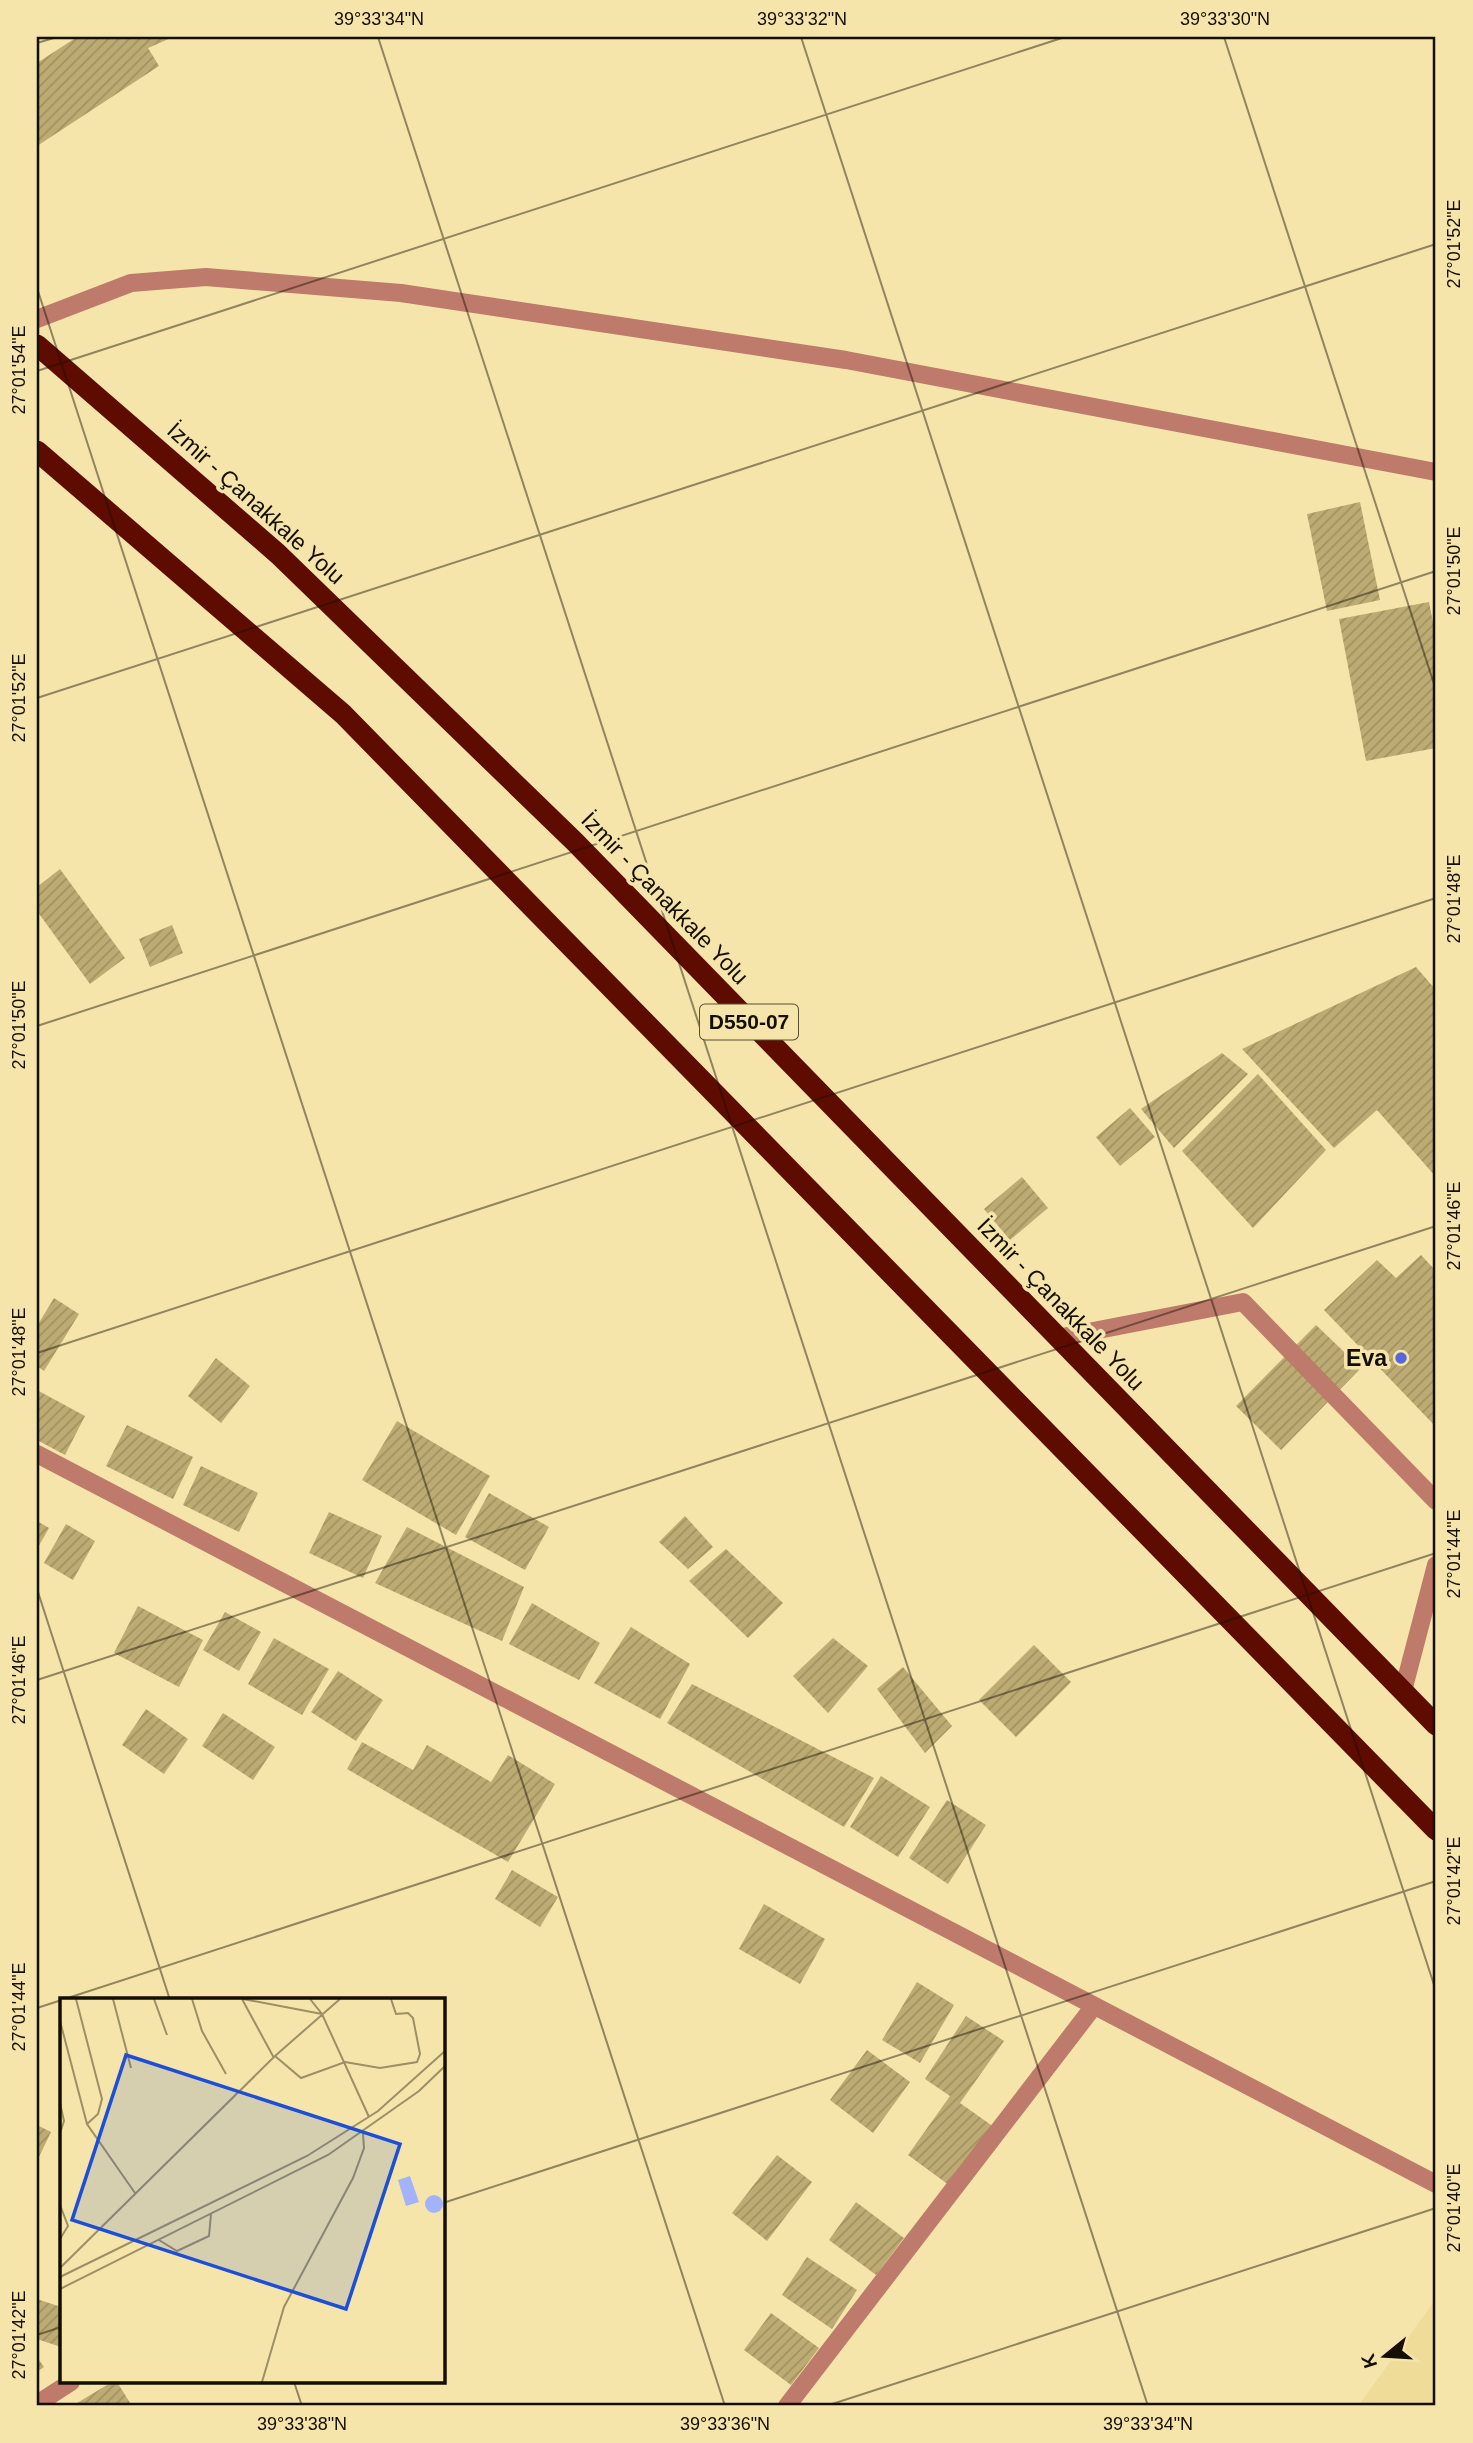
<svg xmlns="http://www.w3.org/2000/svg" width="1473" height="2443" font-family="Arial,sans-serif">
	<defs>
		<pattern id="building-hatch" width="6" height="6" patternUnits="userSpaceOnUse" patternTransform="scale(1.75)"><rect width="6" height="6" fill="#bcab72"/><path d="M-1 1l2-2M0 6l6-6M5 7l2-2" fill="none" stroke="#a19261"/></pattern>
	</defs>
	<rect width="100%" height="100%" fill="#f6e5aa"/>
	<!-- built -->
	<polygon fill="#f0dc99" points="1436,2299 1436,2406 1358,2406"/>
	<!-- building -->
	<g fill="url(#building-hatch)">
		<polygon points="77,37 173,37 148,48 159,66 37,146 37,63"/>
		<polygon points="1360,502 1380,600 1327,611 1307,514"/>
		<polygon points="1429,602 1436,638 1436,748 1366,761 1339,619"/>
		<polygon points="60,869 125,958 90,984 37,911 37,887"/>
		<polygon points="172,925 183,953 150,967 139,939"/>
		<polygon points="1416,967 1436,990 1436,1177 1377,1110 1334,1148 1242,1049"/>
		<polygon points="1222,1053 1248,1074 1174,1148 1141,1109"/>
		<polygon points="1258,1074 1326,1150 1253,1228 1182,1151"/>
		<polygon points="1130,1108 1155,1137 1120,1166 1096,1137"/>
		<polygon points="1022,1177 1048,1208 1010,1240 984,1209"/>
		<polygon points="1421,1255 1436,1271 1436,1427 1324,1310 1377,1260 1396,1278"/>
		<polygon points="54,1298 79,1314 44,1371 37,1366 37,1326"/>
		<polygon points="1316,1325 1361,1368 1281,1450 1236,1406"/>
		<polygon points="216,1358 250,1386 221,1423 188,1396"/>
		<polygon points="37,1390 85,1416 65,1455 37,1440"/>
		<polygon points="397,1421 490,1476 456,1535 362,1480"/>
		<polygon points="127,1425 193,1457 173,1499 106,1466"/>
		<polygon points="201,1466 258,1493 239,1532 183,1505"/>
		<polygon points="489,1493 549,1527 525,1570 465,1537"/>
		<polygon points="329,1512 382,1536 363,1578 309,1553"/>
		<polygon points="685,1516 713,1547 688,1569 659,1542"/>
		<polygon points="37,1521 49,1528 37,1549"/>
		<polygon points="66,1524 95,1541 73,1580 44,1563"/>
		<polygon points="407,1527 524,1587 502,1641 375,1583"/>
		<polygon points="726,1549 783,1603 748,1638 689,1581"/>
		<polygon points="532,1603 600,1643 579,1680 509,1644"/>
		<polygon points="138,1606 203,1640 179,1687 114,1653"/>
		<polygon points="225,1612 261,1632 239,1671 203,1650"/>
		<polygon points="631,1627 690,1664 660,1719 594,1683"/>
		<polygon points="274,1638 329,1669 302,1715 248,1684"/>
		<polygon points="833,1638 868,1666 828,1713 793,1676"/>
		<polygon points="1034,1645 1071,1682 1016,1737 979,1700"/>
		<polygon points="903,1667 952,1726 925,1753 877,1689"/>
		<polygon points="338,1671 383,1700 356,1741 311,1712"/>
		<polygon points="692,1684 874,1778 844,1827 667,1723"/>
		<polygon points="146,1709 188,1739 164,1774 122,1745"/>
		<polygon points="223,1713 275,1747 253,1780 202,1746"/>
		<polygon points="362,1742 413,1770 427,1745 491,1782 508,1755 555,1784 508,1862 347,1769"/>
		<polygon points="881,1776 930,1807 898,1857 850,1827"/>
		<polygon points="947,1800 986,1825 948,1884 909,1858"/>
		<polygon points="512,1870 558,1897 540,1927 495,1899"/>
		<polygon points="764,1904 825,1939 800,1984 739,1949"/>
		<polygon points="917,1982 954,2005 920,2063 882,2040"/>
		<polygon points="966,2016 1004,2041 960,2103 1001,2132 957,2191 908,2155 950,2096 925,2079"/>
		<polygon points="867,2050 910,2082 873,2133 830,2100"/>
		<polygon points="37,2125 51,2132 37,2161"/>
		<polygon points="777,2155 812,2182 767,2241 732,2213"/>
		<polygon points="856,2202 904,2238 876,2275 829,2240"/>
		<polygon points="807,2257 857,2290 832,2329 782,2295"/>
		<polygon points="37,2299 61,2307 61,2347 37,2339"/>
		<polygon points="771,2313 819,2348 791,2385 744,2350"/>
		<polygon points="37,2357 44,2367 37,2372"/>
		<polygon points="112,2382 117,2382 132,2406 72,2406"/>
	</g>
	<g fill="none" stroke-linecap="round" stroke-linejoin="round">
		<!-- minor -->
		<g stroke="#be7a6b" stroke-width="18">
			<polyline points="37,319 131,283 206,277 401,293 846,360 1436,472"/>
			<polyline points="1057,1338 1243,1302 1436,1501"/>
			<polyline points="37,1454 1436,2184"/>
			<polyline points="1403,1691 1436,1565"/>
			<polyline points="37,2404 71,2382"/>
			<polyline points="787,2406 1094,2006"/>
		</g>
		<!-- highway -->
		<g stroke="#5f0c00" stroke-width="21">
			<polyline points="37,345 278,554 575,842 1436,1725"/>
			<polyline points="37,451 343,714 1436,1830"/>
		</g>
	</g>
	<!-- ticks -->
	<path fill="none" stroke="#150f00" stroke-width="2" stroke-opacity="0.45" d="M378,37l770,2369M801,37l635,1954M1224,37l212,653M37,43l20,-6M37,288l688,2118M37,371l1028,-334M37,698l1399,-454M37,1026l1399,-455M37,1353l1399,-455M37,1589l133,411M37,1680l1399,-454M37,2008l1399,-455M443,2203l993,-322M37,2335l24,-8M294,2382l8,24M826,2406l610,-198"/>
	<!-- markers -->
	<circle fill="#5666dc" stroke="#f6e5aa" stroke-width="2.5" cx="1401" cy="1358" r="7"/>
	<g text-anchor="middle" stroke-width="7" stroke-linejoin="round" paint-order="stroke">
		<!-- shield labels -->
		<rect fill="#f6e5aa" stroke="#584f33" stroke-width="2" x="700" y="1004.5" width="98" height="35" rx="5"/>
		<g font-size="21" font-weight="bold" fill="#150f00">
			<text x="749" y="1029">D550-07</text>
		</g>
		<!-- street labels -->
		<g font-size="23" fill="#150f00" stroke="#f6e5aa">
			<text transform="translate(256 503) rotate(42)" y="8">İzmir - Çanakkale Yolu</text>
			<text transform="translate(665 898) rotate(46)" y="8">İzmir - Çanakkale Yolu</text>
			<text transform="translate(1061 1304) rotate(46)" y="8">İzmir - Çanakkale Yolu</text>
		</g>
		<!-- poi labels -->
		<g font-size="23" font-weight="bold" fill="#150f00" stroke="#f6e5aa" text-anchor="end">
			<text x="1387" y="1366">Eva</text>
		</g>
	</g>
	<!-- overview -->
	<g transform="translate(60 1998)">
		<rect width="385" height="385" fill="#f6e5aa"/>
		<path d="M365 206a9 9 0 1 1 18 0a9 9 0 1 1-18 0Z" fill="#a2b3fc"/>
		<path d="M350,178l9,26 -13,4 -8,-26z" fill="#a2b3fc"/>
		<path fill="none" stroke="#9c8f66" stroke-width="2" d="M16,1l26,100 -4,15 -11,10M53,1l18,69M94,1l13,36M132,1l10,32 24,43M182,1l32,59M183,1l79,15M250,1l12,15 47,103M0,23l27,103 48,69M215,58l26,22 44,-16 35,6 37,-6 3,-8 -7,-36 -5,-5 -12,1 -5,-15M0,105l4,18 -4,12M0,207l8,21 -8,13M99,242l18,11 32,-15 2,-22M0,270l215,-212 65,-57M0,279l247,-121 71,-45 67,-60M0,291l268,-134 91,-64 26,-25M202,384l22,-75 69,-129 11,-30 -1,-14"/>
		<path fill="#1d4ed8" fill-opacity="0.15" stroke="#1d4ed8" stroke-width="3.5" d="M66,57l274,89 -54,165 -274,-89z"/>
		<rect width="385" height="385" fill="none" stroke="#150f00" stroke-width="3.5"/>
	</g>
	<!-- border -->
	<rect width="1473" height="2443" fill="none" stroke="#f6e5aa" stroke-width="77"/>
	<!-- north arrow -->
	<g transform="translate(1385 2356) rotate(252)" stroke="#f6e5aa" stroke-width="5" paint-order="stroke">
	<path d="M0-5L12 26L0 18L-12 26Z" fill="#150f00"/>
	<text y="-10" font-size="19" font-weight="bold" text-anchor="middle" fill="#150f00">K</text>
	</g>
	<rect x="38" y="38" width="1396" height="2366" fill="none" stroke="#150f00" stroke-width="2.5"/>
	<g font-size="18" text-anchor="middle" fill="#150f00">
		<text x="379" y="25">39°33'34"N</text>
		<text x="802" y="25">39°33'32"N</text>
		<text x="1225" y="25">39°33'30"N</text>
		<text transform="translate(1454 244) rotate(-90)" y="6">27°01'52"E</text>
		<text transform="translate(19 370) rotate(-90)" y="6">27°01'54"E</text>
		<text transform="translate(1454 571) rotate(-90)" y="6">27°01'50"E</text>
		<text transform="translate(19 698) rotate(-90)" y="6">27°01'52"E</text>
		<text transform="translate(1454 899) rotate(-90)" y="6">27°01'48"E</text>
		<text transform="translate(19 1025) rotate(-90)" y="6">27°01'50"E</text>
		<text transform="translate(1454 1226) rotate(-90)" y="6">27°01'46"E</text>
		<text transform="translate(19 1352) rotate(-90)" y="6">27°01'48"E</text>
		<text transform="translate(1454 1554) rotate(-90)" y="6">27°01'44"E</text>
		<text transform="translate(19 1680) rotate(-90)" y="6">27°01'46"E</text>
		<text transform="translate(1454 1881) rotate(-90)" y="6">27°01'42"E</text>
		<text transform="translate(19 2007) rotate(-90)" y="6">27°01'44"E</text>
		<text transform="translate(1454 2208) rotate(-90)" y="6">27°01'40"E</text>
		<text transform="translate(19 2335) rotate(-90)" y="6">27°01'42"E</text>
		<text x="302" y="2430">39°33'38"N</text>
		<text x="725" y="2430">39°33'36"N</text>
		<text x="1148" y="2430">39°33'34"N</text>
	</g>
</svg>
